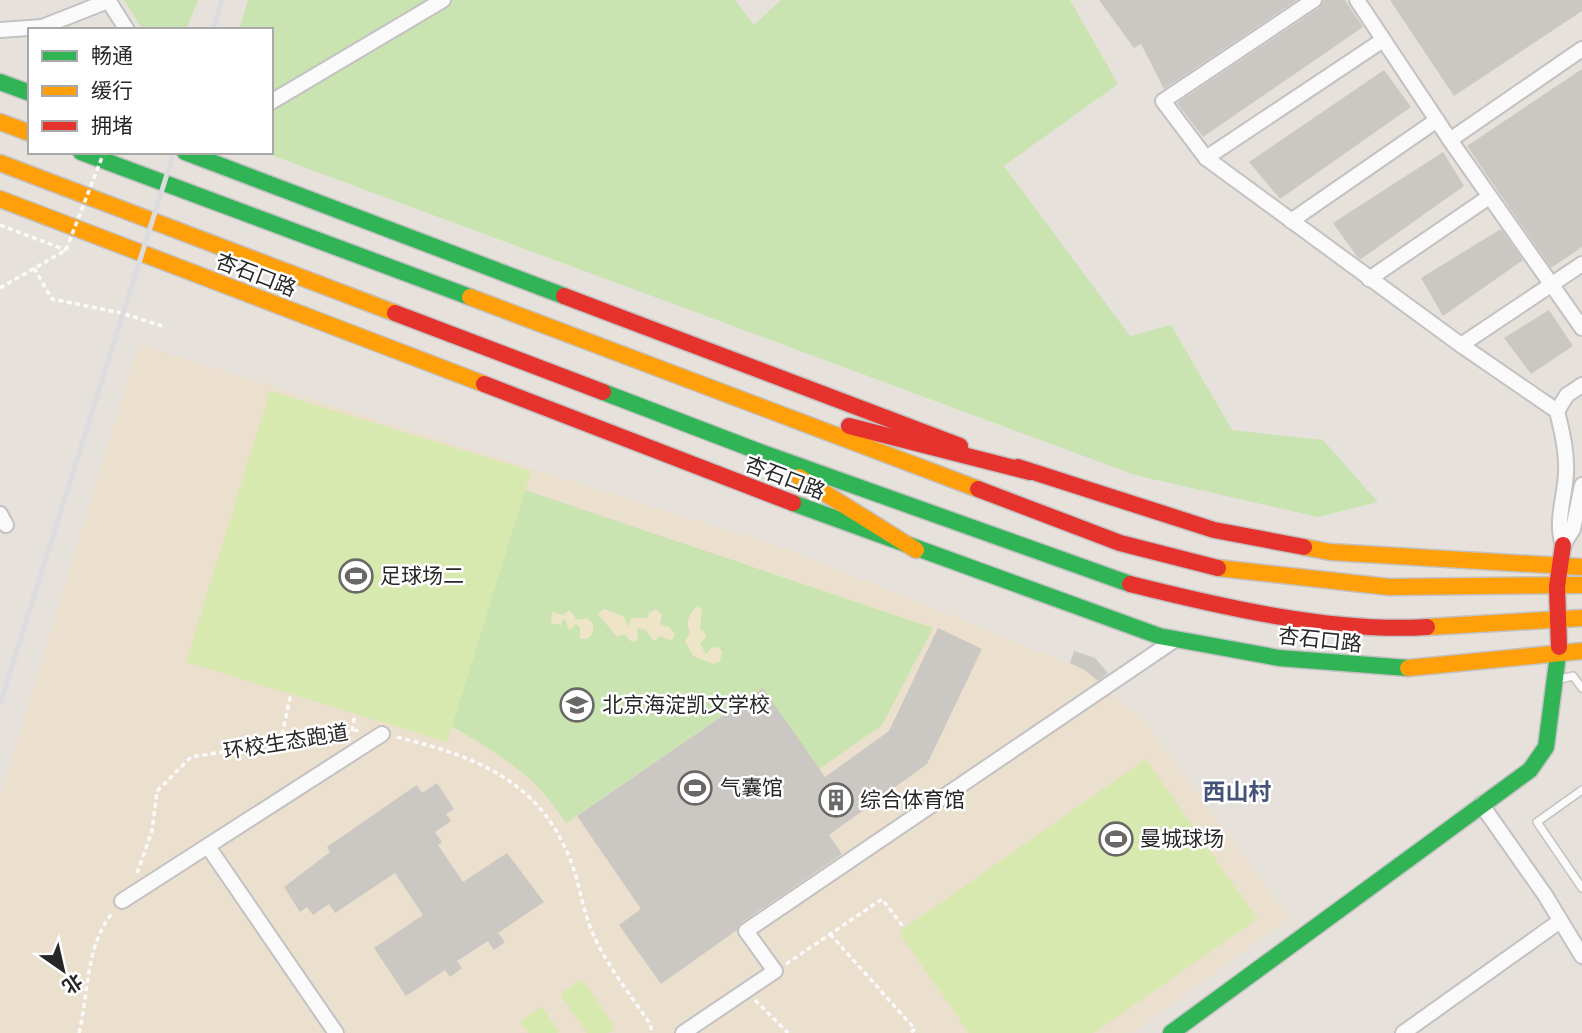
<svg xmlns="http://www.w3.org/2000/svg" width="1582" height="1033" font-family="Barlow,'Noto Sans SC',sans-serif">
	<rect width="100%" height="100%" fill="#e6e1db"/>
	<!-- education -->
	<polygon fill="#ebdfce" points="139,344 790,550 1085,670 1146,723 1289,918 1133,1033 0,1033 0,798"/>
	<!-- green -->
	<g fill="#c9e4b1">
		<polygon points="124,0 198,0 186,30 143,30"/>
		<polygon points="248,0 735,0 754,25 781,0 1070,0 1118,84 1004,166 1130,336 1171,325 1232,430 1323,440 1378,502 1318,517 1135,475 263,152 271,152 271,30 239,30"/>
		<path d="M525,490l408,138 -51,97 -63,44 -56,-81 -197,135c-35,-52 -62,-65 -114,-97z"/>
	</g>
	<!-- sand -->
	<g fill="#eee4c7">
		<path d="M697,606l5,4 -2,19 7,6 -7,9 6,10 5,-6 8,-1 3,5 -2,9 -6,3 -21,-8 -8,-15 5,-8c-5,-12 -1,-18 7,-27z"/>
		<polygon points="604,609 623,616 629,627 631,618 648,618 649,613 656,609 662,615 660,624 669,627 675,634 672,641 660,636 654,641 645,630 637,628 638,640 632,642 624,634 617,637 598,614"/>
		<polygon points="570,610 577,620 587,618 593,624 593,633 587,639 580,639 580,627 576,624 570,631 565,620 562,620 561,625 551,623 552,612 563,615"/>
	</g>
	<!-- pitch -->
	<g fill="#d7e9ae">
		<polygon points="270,391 531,471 447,742 186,662"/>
		<polygon points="1146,759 1257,919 1094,1033 969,1033 899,932"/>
		<polygon points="582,979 615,1028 608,1033 587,1033 560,994"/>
		<polygon points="542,1007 559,1033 528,1033 520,1021"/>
	</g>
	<!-- building -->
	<g fill="#cbc7c3">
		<polygon points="1099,0 1297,0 1164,89 1141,44 1134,48"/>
		<polygon points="1324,0 1345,0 1363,27 1203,137 1177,103 1319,8"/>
		<polygon points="1390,0 1582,0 1582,11 1454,96"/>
		<polygon points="1582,69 1582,247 1551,268 1467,146"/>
		<polygon points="1384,70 1411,107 1280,199 1249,162"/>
		<polygon points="1443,152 1464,186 1361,259 1358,258 1333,223"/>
		<polygon points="1501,229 1523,260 1443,316 1421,278"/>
		<polygon points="1549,310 1573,346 1531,374 1504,338"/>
		<polygon points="938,628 982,649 927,764 829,835 842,854 741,923 737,930 661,984 619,925 641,909 577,816 763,688 825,777 889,731"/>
		<polygon points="1074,651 1095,658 1108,673 1098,681 1085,670 1070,663"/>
		<polygon points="437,783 454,809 446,814 451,821 435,832 442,842 438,845 463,882 507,853 544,902 498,933 505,942 494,950 488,941 457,961 462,968 450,977 445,970 406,996 374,948 423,915 395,873 335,913 329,904 313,915 307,907 300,912 284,887 330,852 327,847 405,793 417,785 422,793"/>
	</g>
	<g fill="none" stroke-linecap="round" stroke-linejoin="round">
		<defs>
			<g id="lane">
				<polyline points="1556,680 1573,676 1582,688"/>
				<polyline points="1582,790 1537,822 1582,888"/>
			</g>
			<g id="street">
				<polyline points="108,0 127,30"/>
				<polyline points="1357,0 1450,140 1582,49"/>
				<polyline points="0,30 42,27 108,1"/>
				<path d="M1383,40l-177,118 255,187 96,66c5,21 10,40 9,62 -1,24 -11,48 -3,72"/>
				<polyline points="271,102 443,0"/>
				<polyline points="1450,140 1582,328"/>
				<polyline points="1206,158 1163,101 1314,0"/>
				<polyline points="1291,221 1437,120"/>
				<polyline points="1369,279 1489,197"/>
				<polyline points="1461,345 1582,264"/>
				<polyline points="1557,411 1567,395 1582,385"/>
				<polyline points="0,514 6,525"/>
				<polyline points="1563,545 1573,529 1582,485"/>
				<polyline points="1481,804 1545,895 1582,956"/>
				<polyline points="209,848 336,1033"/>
				<polyline points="122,901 382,734"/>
				<polyline points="683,1033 775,971 746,931 1176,639"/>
				<polyline points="1403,1033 1560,921"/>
			</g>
			<g id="fast">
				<polyline points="0,82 30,93"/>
				<polyline points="81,152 470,297"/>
				<polyline points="185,152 564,296"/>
				<polyline points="603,392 760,452 1130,584"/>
				<polyline points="793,503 1159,636 1279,658 1408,668"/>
				<polyline points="1171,1033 1530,770 1546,747 1559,647"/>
			</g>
			<g id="slow">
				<polyline points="0,122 30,133"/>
				<polyline points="0,163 395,313"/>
				<polyline points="0,199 484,384"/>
				<polyline points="470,297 978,489"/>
				<polyline points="799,477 916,550"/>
				<polyline points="1304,547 1330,552 1582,567"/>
				<polyline points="1218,568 1389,587 1582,585"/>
				<polyline points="1427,627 1582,618"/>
				<polyline points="1408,668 1582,651"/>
			</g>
			<g id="jam">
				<polyline points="564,296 960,446"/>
				<polyline points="395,313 603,392"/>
				<polyline points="484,384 793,503"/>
				<polyline points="849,426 1030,472"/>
				<polyline points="1018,467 1214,530 1304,547"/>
				<polyline points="978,489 1120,543 1218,568"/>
				<path d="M1130,584c92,23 203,49 297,43"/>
				<polyline points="1559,647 1557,587 1563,545"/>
			</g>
		</defs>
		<!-- lane casing -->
		<use href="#lane" stroke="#c3c1c2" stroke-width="10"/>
		<!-- street casing -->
		<use href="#street" stroke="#c3c1c2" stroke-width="18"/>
		<!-- fast casing -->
		<use href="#fast" stroke="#c3c1c2" stroke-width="19"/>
		<!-- slow casing -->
		<use href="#slow" stroke="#c3c1c2" stroke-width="19"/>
		<!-- jam casing -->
		<use href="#jam" stroke="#c3c1c2" stroke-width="19"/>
		<!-- path -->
		<g stroke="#fbfafa" stroke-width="3.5" stroke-dasharray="5 3.5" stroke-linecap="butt">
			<polyline points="0,225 66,250"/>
			<polyline points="34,268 52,299 121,313 166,327"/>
			<polyline points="0,288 66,250"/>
			<polyline points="352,731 355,714"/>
			<path d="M397,737c73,18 138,41 170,115 10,21 13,44 20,66 12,38 41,73 63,106l2,9"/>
			<polyline points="280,743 291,694"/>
			<polyline points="137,873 152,831 157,791 191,757 359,730"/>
			<polyline points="830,934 915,1029 910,1033"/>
			<polyline points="786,964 882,899 904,928"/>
			<polyline points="755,1000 788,1033"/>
			<path d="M79,1033c10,-41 6,-86 34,-121"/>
		</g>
		<!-- lane -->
		<use href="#lane" stroke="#fbfafa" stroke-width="7"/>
		<!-- street -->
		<use href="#street" stroke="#fbfafa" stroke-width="14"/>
		<!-- fast -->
		<use href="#fast" stroke="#30b455" stroke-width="16"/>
		<!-- slow -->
		<use href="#slow" stroke="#ff9f0a" stroke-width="16"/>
		<!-- jam -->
		<use href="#jam" stroke="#e5322d" stroke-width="16"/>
		<!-- rail -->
		<g stroke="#dcdcde" stroke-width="5">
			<polyline points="213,30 222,0"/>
			<polyline points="0,704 174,152"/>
		</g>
		<!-- path-bridge -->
		<polyline stroke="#fbfafa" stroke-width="3.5" stroke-dasharray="5 3.5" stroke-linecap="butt" points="66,250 104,152"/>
	</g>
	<!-- icons -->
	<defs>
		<symbol id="stadium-ring" viewBox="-11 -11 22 22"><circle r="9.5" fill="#fff" stroke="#6a6866" stroke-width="1.5"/><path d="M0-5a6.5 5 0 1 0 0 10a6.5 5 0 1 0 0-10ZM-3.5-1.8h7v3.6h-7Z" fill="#6a6866"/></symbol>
		<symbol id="school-ring" viewBox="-11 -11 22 22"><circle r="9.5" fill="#fff" stroke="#6a6866" stroke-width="1.5"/><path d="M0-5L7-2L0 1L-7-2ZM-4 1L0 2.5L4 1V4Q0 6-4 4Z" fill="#6a6866"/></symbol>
		<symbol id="building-ring" viewBox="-11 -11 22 22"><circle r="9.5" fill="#fff" stroke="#6a6866" stroke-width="1.5"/><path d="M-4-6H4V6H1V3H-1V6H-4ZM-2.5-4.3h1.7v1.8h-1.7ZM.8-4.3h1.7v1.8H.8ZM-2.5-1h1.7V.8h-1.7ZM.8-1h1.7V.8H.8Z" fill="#6a6866"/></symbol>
	</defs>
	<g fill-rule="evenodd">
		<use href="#stadium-ring" x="337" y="557" width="38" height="38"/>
		<use href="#school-ring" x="558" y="686" width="38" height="38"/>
		<use href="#stadium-ring" x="676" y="769" width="38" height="38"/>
		<use href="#building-ring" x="817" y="781" width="38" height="38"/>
		<use href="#stadium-ring" x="1097" y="820" width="38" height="38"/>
	</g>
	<g text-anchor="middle" stroke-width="5" stroke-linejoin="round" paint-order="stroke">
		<!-- street labels -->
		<g font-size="21" fill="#272727" stroke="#fff">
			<text transform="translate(256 275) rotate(21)" y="7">杏石口路</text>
			<text transform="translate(785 478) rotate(21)" y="7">杏石口路</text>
			<text transform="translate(1320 640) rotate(6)" y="7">杏石口路</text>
			<text transform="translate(286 742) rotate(-9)" y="7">环校生态跑道</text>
		</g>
		<!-- poi labels -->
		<g font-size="21" fill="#272727" stroke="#fff" text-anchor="start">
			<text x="380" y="583">足球场二</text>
			<text x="602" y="712">北京海淀凯文学校</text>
			<text x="720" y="795">气囊馆</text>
			<text x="860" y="807">综合体育馆</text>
			<text x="1140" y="846">曼城球场</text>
		</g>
		<!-- neighbourhood labels -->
		<g font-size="23" font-weight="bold" fill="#455279" stroke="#fff">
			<text x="1237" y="800">西山村</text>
		</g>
	</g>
	<!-- legend -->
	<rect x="28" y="28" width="245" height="126" fill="#ffffff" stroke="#a9a9a9" stroke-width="2"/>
	<rect x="42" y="51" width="35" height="10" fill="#30b455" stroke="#a9a9a9" stroke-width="2"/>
	<text x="91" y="63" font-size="21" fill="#272727">畅通</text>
	<rect x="42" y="86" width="35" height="10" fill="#ff9f0a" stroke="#a9a9a9" stroke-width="2"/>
	<text x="91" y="98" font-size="21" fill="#272727">缓行</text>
	<rect x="42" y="121" width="35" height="10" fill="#e5322d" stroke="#a9a9a9" stroke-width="2"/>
	<text x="91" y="133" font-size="21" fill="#272727">拥堵</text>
	<!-- north arrow -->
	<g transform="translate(63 970) rotate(146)" stroke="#ffffff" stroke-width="5" paint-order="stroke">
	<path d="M0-5L12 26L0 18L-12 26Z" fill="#272727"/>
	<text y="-10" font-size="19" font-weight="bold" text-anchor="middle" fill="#272727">北</text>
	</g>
</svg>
